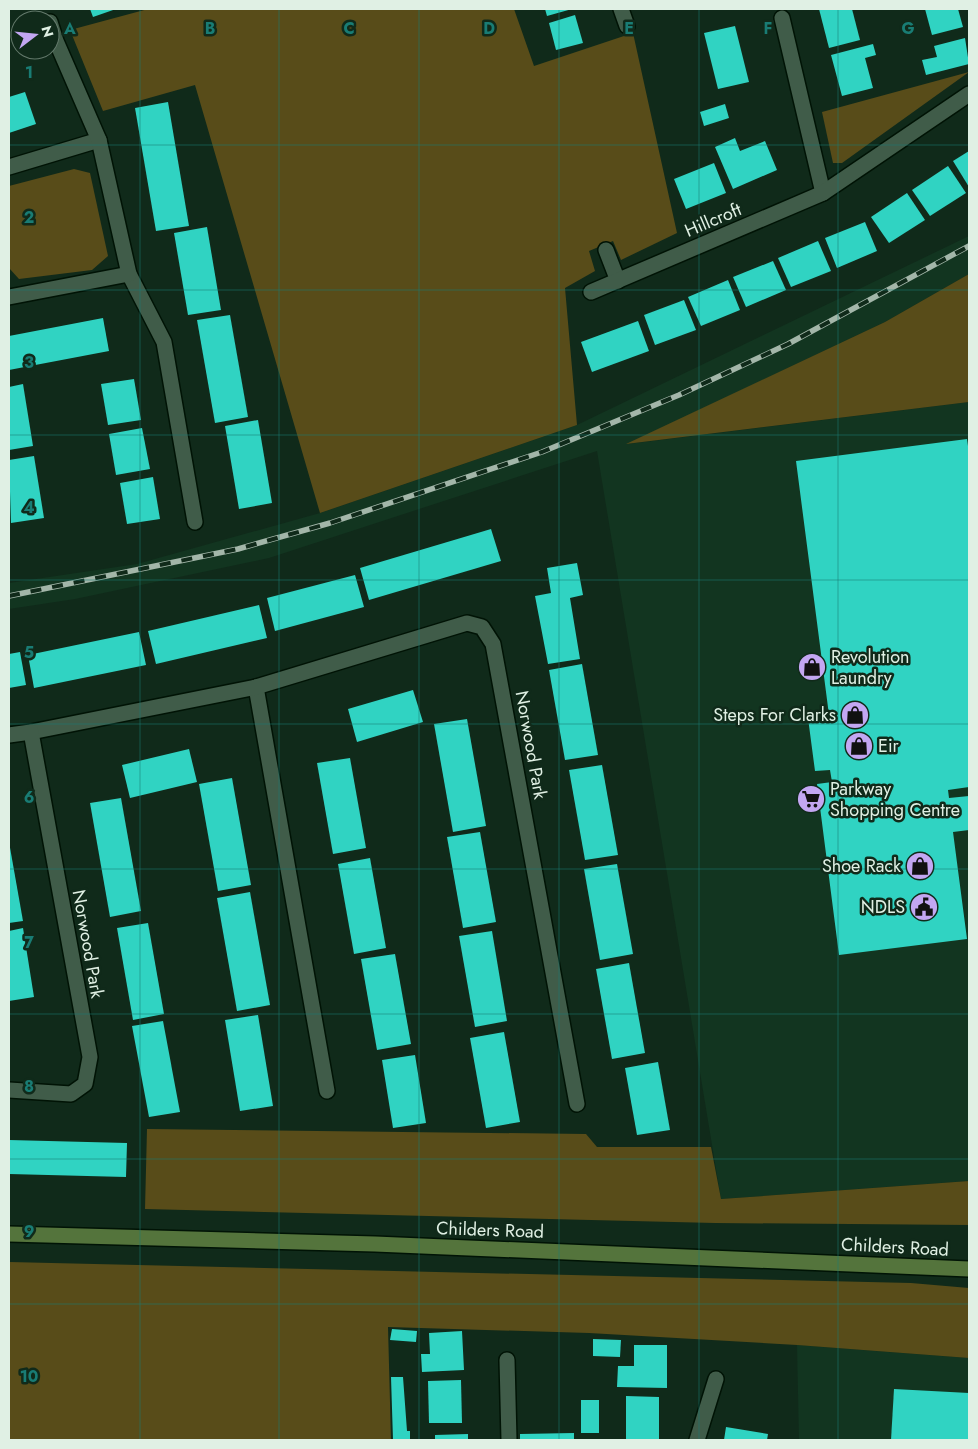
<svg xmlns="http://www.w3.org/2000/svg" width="978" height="1449" font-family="Jost,sans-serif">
	<rect width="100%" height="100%" fill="#102a1a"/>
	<!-- built -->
	<g fill="#123520">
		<polygon points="969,236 969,274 885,322 628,444 969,402 969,1181 721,1199 597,451 269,558 75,599 9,609 9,583 137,564 320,513 577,425"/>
		<polygon points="797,1345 969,1358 969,1440 799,1440"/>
	</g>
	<!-- green -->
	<g fill="#584c19">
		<polygon points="148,9 514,9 534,66 633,33 677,233 621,260 613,241 589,251 595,271 565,288 577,425 320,513 195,85 103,111 70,30"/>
		<polygon points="969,72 842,163 833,163 822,112"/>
		<polygon points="74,169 90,173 108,256 92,270 19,279 9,268 9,186"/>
		<polygon points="969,274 969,402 626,444 885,322"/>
		<polygon points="147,1129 586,1134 597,1147 711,1147 721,1199 969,1181 969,1225 715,1223 145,1209"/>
		<polygon points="9,1262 911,1283 969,1288 969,1358 797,1345 589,1333 388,1327 391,1440 9,1440"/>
	</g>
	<!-- building -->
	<g fill="#30d3c2">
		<polygon points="90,9 116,9 93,17"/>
		<polygon points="545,9 572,9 547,16"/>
		<polygon points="819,9 852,9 860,40 829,48"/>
		<polygon points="925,9 958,9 963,27 932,35"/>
		<polygon points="575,15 583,43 556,50 549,23"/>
		<polygon points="735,26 749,82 718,89 704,33"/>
		<polygon points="965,38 969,64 926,75 922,60 937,57 934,46"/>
		<polygon points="873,44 876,55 865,58 873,88 842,96 831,55"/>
		<polygon points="25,92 36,124 9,133 9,97"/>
		<polygon points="168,102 189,226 156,231 135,108"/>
		<polygon points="725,104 729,118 704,126 700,112"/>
		<polygon points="735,138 740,151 765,141 777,170 733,189 715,147"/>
		<polygon points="969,151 969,187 953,161"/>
		<polygon points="714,163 726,193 686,209 674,179"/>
		<polygon points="948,166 966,193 930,216 912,190"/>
		<polygon points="907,193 925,220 889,243 871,217"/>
		<polygon points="865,222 877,251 837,268 825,238"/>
		<polygon points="207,227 221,310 188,315 174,233"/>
		<polygon points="818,241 831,271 791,287 778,258"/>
		<polygon points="773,261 786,290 746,307 733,277"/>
		<polygon points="728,280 740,310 701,326 688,297"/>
		<polygon points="684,300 696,330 655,345 644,315"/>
		<polygon points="230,315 248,417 215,423 197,320"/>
		<polygon points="103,318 109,351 9,370 9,336"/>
		<polygon points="638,321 649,351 592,372 581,342"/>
		<polygon points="134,379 141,420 108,425 101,384"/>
		<polygon points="23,384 33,446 9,450 9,387"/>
		<polygon points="258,420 272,503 239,509 225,426"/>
		<polygon points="142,428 150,469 116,475 109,434"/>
		<polygon points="967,439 969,453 969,787 948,790 949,798 969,796 969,830 953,832 967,939 839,955 817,784 832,782 830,770 815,771 808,718 829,715 796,461"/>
		<polygon points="34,456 44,518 11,523 9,460"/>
		<polygon points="153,477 160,519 127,524 120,483"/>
		<polygon points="491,529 501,561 369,600 360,568"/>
		<polygon points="577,563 583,595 570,598 580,659 548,664 535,596 551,593 547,568"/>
		<polygon points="355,575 364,607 275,631 267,598"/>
		<polygon points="259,605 267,638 156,664 148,631"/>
		<polygon points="139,632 146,665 34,688 28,655"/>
		<polygon points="20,652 26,685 9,688 9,654"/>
		<polygon points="582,664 598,755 565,760 549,670"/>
		<polygon points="413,690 423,722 357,742 348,709"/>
		<polygon points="467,719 486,826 453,832 434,724"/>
		<polygon points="189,749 197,782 130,798 122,765"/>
		<polygon points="350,758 366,848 333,854 317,763"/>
		<polygon points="602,765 618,855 585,860 569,770"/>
		<polygon points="232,778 251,885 218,891 199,784"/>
		<polygon points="121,798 141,911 110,917 90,803"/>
		<polygon points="480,832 496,922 463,928 447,837"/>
		<polygon points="9,842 23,921 9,923"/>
		<polygon points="370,858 386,948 354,954 338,864"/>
		<polygon points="617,864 633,954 600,960 584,869"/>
		<polygon points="250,892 270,1005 237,1011 217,898"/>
		<polygon points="148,923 164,1014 133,1020 117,928"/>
		<polygon points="23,928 34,997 9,1001 9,931"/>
		<polygon points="492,931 507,1021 475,1027 459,936"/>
		<polygon points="395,954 411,1044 377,1050 361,959"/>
		<polygon points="629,963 645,1053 612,1059 596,969"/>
		<polygon points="258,1015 273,1106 240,1111 225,1020"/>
		<polygon points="163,1021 180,1112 149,1117 132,1026"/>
		<polygon points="504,1032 520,1122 486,1128 470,1038"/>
		<polygon points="415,1055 426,1123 393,1128 382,1060"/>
		<polygon points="658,1062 670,1130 637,1135 625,1068"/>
		<polygon points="9,1140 127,1143 126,1177 9,1174"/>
		<polygon points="392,1329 417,1331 416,1342 390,1340"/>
		<polygon points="462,1331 464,1370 422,1372 421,1354 430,1354 429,1333"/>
		<polygon points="593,1339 621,1340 620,1357 593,1356"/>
		<polygon points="634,1345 667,1345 667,1388 617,1387 618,1366 634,1366"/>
		<polygon points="391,1377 403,1377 407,1431 410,1431 410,1440 393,1440"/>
		<polygon points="461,1380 462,1423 429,1423 428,1381"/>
		<polygon points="894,1389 969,1393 969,1440 891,1440"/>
		<polygon points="626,1396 659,1397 659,1440 626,1439"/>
		<rect x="581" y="1400" width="18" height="33"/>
		<polygon points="726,1427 768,1434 767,1440 724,1440"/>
		<polygon points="574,1433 574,1440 520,1440 520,1434"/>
		<polygon points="468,1434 468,1440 435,1440 435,1435"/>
	</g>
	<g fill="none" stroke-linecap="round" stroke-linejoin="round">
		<defs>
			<g id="minor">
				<polyline points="621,9 627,26"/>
				<polyline points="782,18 823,193"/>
				<polyline points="9,167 99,140"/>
				<polyline points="606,250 618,281"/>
				<polyline points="129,274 164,342 195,522"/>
				<polyline points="591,292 823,193 969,94"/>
				<polyline points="9,297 129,274 99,140 56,41 50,22"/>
				<polyline points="256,687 327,1091"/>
				<polyline points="31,732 256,687 467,623 482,627 493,644 577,1104"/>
				<polyline points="9,735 31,732 90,1057 85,1084 71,1094 9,1090"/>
				<polyline points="507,1360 509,1440"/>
				<polyline points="697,1440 716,1379"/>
			</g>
			<polyline id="secondary" points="9,1234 375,1244 969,1269"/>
		</defs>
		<!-- minor casing -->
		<use href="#minor" stroke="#001305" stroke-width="18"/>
		<!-- secondary casing -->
		<use href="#secondary" stroke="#001305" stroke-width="18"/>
		<!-- minor -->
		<use href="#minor" stroke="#405c49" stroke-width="15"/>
		<!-- secondary -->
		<use href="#secondary" stroke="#54743c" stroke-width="15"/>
		<defs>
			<polyline id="rail" points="9,596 238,549 330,523 542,452 679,395 788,344 969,246"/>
		</defs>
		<!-- rail casing -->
		<use href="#rail" stroke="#a3b6a9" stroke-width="5.5"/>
		<!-- rail -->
		<use href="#rail" stroke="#102a1a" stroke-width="4" stroke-dasharray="11" stroke-linecap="butt"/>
	</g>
	<!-- grid -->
	<path fill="none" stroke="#197c74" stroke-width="1" stroke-opacity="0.55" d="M140,9v1431M279,9v1431M419,9v1431M559,9v1431M699,9v1431M838,9v1431M9,145h960M9,290h960M9,435h960M9,580h960M9,724h960M9,869h960M9,1014h960M9,1159h960M9,1304h960"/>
	<!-- icons -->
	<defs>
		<symbol id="shop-disc" viewBox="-11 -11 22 22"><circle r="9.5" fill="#c3a7f2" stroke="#102a1a"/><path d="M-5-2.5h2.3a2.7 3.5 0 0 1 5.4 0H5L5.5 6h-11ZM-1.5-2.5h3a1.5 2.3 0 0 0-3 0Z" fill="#111"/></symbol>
		<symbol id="supermarket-disc" viewBox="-11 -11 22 22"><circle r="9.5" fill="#c3a7f2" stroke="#102a1a"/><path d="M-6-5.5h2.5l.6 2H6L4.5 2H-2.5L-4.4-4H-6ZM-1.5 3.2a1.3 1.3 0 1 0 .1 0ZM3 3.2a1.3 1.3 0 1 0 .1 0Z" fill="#111"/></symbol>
		<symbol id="civic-disc" viewBox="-11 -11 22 22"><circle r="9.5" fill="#c3a7f2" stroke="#102a1a"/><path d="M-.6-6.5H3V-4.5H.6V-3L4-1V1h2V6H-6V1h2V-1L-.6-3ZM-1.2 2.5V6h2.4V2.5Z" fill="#111"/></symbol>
	</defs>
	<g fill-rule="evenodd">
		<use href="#shop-disc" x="796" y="651" width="32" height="32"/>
		<use href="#shop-disc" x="839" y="699" width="32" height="32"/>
		<use href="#shop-disc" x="843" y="730" width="32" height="32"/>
		<use href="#supermarket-disc" x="795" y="783" width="32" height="32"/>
		<use href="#shop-disc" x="904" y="850" width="32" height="32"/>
		<use href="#civic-disc" x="908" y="891" width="32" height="32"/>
	</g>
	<g text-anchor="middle" stroke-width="5" stroke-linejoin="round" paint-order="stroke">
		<!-- street labels -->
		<g font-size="18" fill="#e0f0e4" stroke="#102a1a">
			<text transform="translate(713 220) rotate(-23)" y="6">Hillcroft</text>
			<text transform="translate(531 745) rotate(80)" y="6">Norwood Park</text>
			<text transform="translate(88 944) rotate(80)" y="6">Norwood Park</text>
			<text transform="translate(490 1230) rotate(2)" y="6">Childers Road</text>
			<text transform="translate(895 1247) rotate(3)" y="6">Childers Road</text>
		</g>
		<!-- poi labels -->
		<g font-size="18" fill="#e0f0e4" stroke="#102a1a" text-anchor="start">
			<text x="831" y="663">Revolution<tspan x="831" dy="21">Laundry</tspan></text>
			<text x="836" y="721" text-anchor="end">Steps For Clarks</text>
			<text x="878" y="752">Eir</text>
			<text x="830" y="795">Parkway<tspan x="830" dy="21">Shopping Centre</tspan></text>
			<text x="901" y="872" text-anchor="end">Shoe Rack</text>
			<text x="905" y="913" text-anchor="end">NDLS</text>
		</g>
	</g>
	<g font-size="16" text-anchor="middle" font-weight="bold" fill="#197c74" stroke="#102a1a" stroke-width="5" stroke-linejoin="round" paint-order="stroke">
		<text x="70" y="34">A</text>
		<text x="210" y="34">B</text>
		<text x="349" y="34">C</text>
		<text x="489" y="34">D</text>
		<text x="629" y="34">E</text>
		<text x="768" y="34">F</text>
		<text x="908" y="34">G</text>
		<text x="29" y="78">1</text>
		<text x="29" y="223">2</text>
		<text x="29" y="368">3</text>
		<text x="29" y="513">4</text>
		<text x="29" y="658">5</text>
		<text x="29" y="803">6</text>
		<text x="29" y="948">7</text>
		<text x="29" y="1092">8</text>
		<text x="29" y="1237">9</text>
		<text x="29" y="1382">10</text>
	</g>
	<!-- border -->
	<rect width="978" height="1449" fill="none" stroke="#e0f0e4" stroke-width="20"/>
	<!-- north arrow -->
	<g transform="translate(35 35) rotate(74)"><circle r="24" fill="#102a1a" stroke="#63796b"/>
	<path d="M0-4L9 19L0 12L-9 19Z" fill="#c3a7f2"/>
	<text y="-8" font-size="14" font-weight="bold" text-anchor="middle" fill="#e0f0e4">N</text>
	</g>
</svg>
